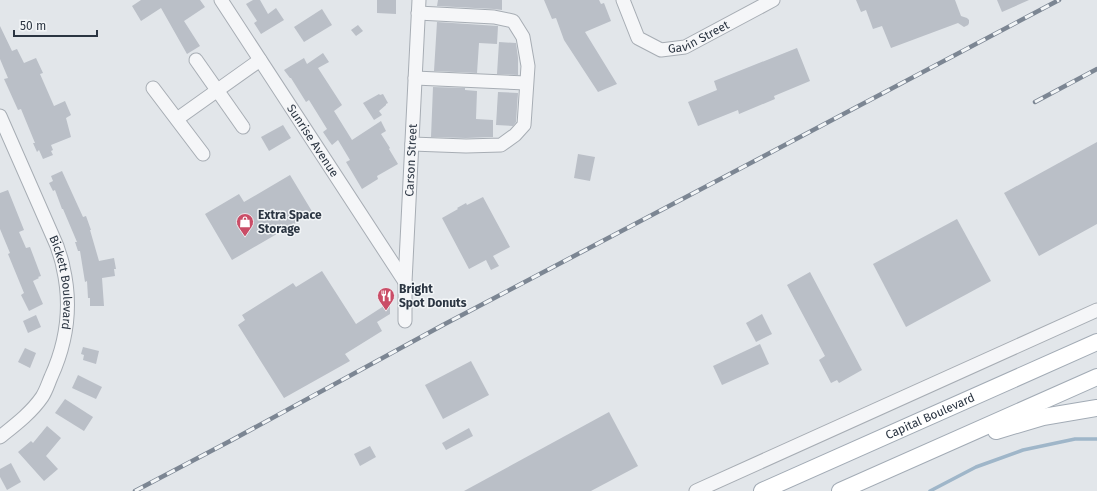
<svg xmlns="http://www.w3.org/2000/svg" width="1097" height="491" font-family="'Fira Sans',sans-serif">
	<rect width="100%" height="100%" fill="#e2e6ea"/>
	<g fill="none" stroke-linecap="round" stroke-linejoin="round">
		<!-- stream -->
		<polyline stroke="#9fb6c9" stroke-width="3.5" points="930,491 976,467 1023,450 1075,439 1097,439"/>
	</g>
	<!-- building -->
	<g fill="#babfc7">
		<polygon points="141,0 200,0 205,7 184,21 200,46 187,54 161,8 141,21 132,6"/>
		<polygon points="253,0 260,0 268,14 276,8 284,20 261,34 254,23 257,21 246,4"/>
		<polygon points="377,0 396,0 396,14 377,13"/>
		<polygon points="438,0 502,0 502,10 494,9 437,6"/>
		<polygon points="544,0 599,0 601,4 604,3 611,21 585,32 617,84 598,92 564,40 556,18 552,19"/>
		<polygon points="856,0 955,0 961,16 967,18 969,20 969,23 968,25 964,27 958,23 891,48 882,26 873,29 866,10 861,12"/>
		<polygon points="997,0 1029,0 1002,12"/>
		<polygon points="322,9 332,25 304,42 294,27"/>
		<polygon points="437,22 498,26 497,44 479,43 477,73 434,71"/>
		<polygon points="358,25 363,31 356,36 351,30"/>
		<polygon points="0,26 12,51 17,49 24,63 36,58 43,73 40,74 54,106 65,101 71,115 66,118 71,137 51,145 53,150 51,151 53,155 43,159 39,150 37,152 33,143 35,143 21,109 18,110 4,79 8,78 0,59"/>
		<polygon points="499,42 516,43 518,58 518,75 497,74"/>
		<polygon points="797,48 810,81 774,96 775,99 739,114 738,110 698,126 688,102 717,90 714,81"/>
		<polygon points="323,53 329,62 318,68 342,105 334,111 352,140 381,121 386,131 381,134 390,148 389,149 398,164 377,176 378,179 362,189 346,162 350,160 338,140 332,145 329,141 323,132 327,129 309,100 306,102 291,78 290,78 284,70 304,58 307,64"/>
		<polygon points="433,87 465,88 465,90 477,91 476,119 493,120 493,137 466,138 431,137"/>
		<polygon points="498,92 518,93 516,122 513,126 496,125"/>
		<polygon points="379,94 380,95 383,94 388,103 386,104 386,105 379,111 382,115 374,120 363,103"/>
		<polygon points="283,125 291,138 269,151 261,137"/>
		<polygon points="1097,142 1097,224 1039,256 1004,193"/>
		<polygon points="578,154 595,157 590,181 574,178"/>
		<polygon points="62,171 83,217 86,216 91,230 90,230 99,261 114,258 116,269 114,269 115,276 102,278 104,306 90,306 90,298 88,298 87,281 85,282 80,251 78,251 75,242 77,242 63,209 62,209 55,190 53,191 49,183 53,181 51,176"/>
		<polygon points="290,175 313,213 232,260 205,214 239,194 244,202"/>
		<polygon points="8,190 24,230 19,232 26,248 30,247 41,276 38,277 39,278 33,281 43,304 29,311 21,295 24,293 8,254 10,253 0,229 0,193"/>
		<polygon points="483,197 510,247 493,256 499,266 491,270 486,260 469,269 442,218 458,209 457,208 466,203 467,205"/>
		<polygon points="957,219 991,281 906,327 873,264"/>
		<polygon points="322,271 356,324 390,302 390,314 377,322 382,331 345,354 350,361 284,398 238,325 245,320 242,315 293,283 296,287"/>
		<polygon points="810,272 862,370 839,383 837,380 831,383 819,360 825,356 787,285"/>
		<polygon points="762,314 772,334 756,342 746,323"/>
		<polygon points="36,315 41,327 28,333 23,321"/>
		<polygon points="760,344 769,364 722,385 713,366"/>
		<polygon points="83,347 99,351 96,364 83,360 84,355 81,354"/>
		<polygon points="25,348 36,353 30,368 18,362"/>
		<polygon points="471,361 489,395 443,419 425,385"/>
		<polygon points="78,375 102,387 96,399 72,388"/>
		<polygon points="65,399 93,417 84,431 55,413"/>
		<polygon points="609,412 638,466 591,491 464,491"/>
		<polygon points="47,426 61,438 46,456 58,469 44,481 18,452 31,441 33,443"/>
		<polygon points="469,428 473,436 446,450 442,443"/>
		<polygon points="370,446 376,457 360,466 354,454"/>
		<polygon points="11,463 21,482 7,490 0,477 0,469"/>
	</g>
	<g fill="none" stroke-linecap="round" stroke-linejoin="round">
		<defs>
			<g id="minor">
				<path id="s1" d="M221,0l184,282"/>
				<path id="s2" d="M623,0l15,38 23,12 24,-3 88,-47"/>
				<polyline points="196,60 243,127"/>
				<polyline points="415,78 526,83"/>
				<polyline points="153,88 203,154"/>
				<path id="s3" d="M0,116l57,130c2,7 5,14 6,21 9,38 4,75 -12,110 -3,7 -5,14 -9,20 -11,16 -27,28 -42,40"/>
				<polyline points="177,119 260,60"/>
				<polyline points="412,144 466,146 501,145 515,135 524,125 528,66 523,37 513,21 494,17 418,13"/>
				<path id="s4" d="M405,321v-39l14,-282"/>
				<polyline points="696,491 1097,310"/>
			</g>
			<g id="major">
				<polyline points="996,431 1043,417 1097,408"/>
				<path id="s5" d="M762,491l335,-149"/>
				<polyline points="840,491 1097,377"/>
			</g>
		</defs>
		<!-- minor casing -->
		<use href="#minor" stroke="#a7adb4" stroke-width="15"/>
		<!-- major casing -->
		<use href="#major" stroke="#a2abb5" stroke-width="18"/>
		<!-- minor -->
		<use href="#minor" stroke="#f5f6f8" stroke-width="13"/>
		<!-- major -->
		<use href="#major" stroke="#fff" stroke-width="16"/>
		<defs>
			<g id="rail">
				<polyline points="1035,102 1097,69"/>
				<polyline points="135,491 232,440 443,325 764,156 1059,0"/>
			</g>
		</defs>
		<!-- rail casing -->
		<use href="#rail" stroke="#7c8693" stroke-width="4.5"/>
		<!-- rail -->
		<use href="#rail" stroke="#f2f5f7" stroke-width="3" stroke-dasharray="9" stroke-linecap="butt"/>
	</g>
	<!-- icons -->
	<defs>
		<symbol id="shop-pin" viewBox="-11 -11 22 30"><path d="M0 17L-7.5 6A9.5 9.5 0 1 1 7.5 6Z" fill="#ca4d67" stroke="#f2f5f7"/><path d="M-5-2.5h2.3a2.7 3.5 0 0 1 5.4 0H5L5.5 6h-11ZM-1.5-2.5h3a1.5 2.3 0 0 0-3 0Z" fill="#fff"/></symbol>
		<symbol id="restaurant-pin" viewBox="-11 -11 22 30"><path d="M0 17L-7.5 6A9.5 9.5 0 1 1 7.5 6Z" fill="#ca4d67" stroke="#f2f5f7"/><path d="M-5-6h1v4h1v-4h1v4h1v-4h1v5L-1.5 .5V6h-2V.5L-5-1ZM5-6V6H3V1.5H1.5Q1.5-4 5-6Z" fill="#fff"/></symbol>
	</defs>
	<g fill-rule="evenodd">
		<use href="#shop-pin" x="235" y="212" width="20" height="27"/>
		<use href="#restaurant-pin" x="376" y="286" width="20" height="27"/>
	</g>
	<g text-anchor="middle" stroke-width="3" stroke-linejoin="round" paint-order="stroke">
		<!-- street labels -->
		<g font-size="12" fill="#2b3542" stroke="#f2f5f7">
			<text dy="4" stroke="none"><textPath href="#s2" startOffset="107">Gavin Street</textPath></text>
			<text dy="4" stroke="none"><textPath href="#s1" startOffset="168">Sunrise Avenue</textPath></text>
			<text dy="4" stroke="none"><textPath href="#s4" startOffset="161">Carson Street</textPath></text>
			<text dy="4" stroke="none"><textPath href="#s3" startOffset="179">Bickett Boulevard</textPath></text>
			<text dy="4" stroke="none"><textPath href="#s5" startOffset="184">Capital Boulevard</textPath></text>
		</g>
		<!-- poi labels -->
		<g font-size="12" font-weight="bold" fill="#2b3542" stroke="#f2f5f7" text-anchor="start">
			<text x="258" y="219">Extra Space<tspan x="258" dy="14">Storage</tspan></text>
			<text x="399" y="293">Bright<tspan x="399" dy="14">Spot Donuts</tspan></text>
		</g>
	</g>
	<!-- scale -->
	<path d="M14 30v6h83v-6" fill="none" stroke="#2b3542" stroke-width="2"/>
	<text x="20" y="30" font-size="12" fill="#2b3542" stroke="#f2f5f7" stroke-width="3" paint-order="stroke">50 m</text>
</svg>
